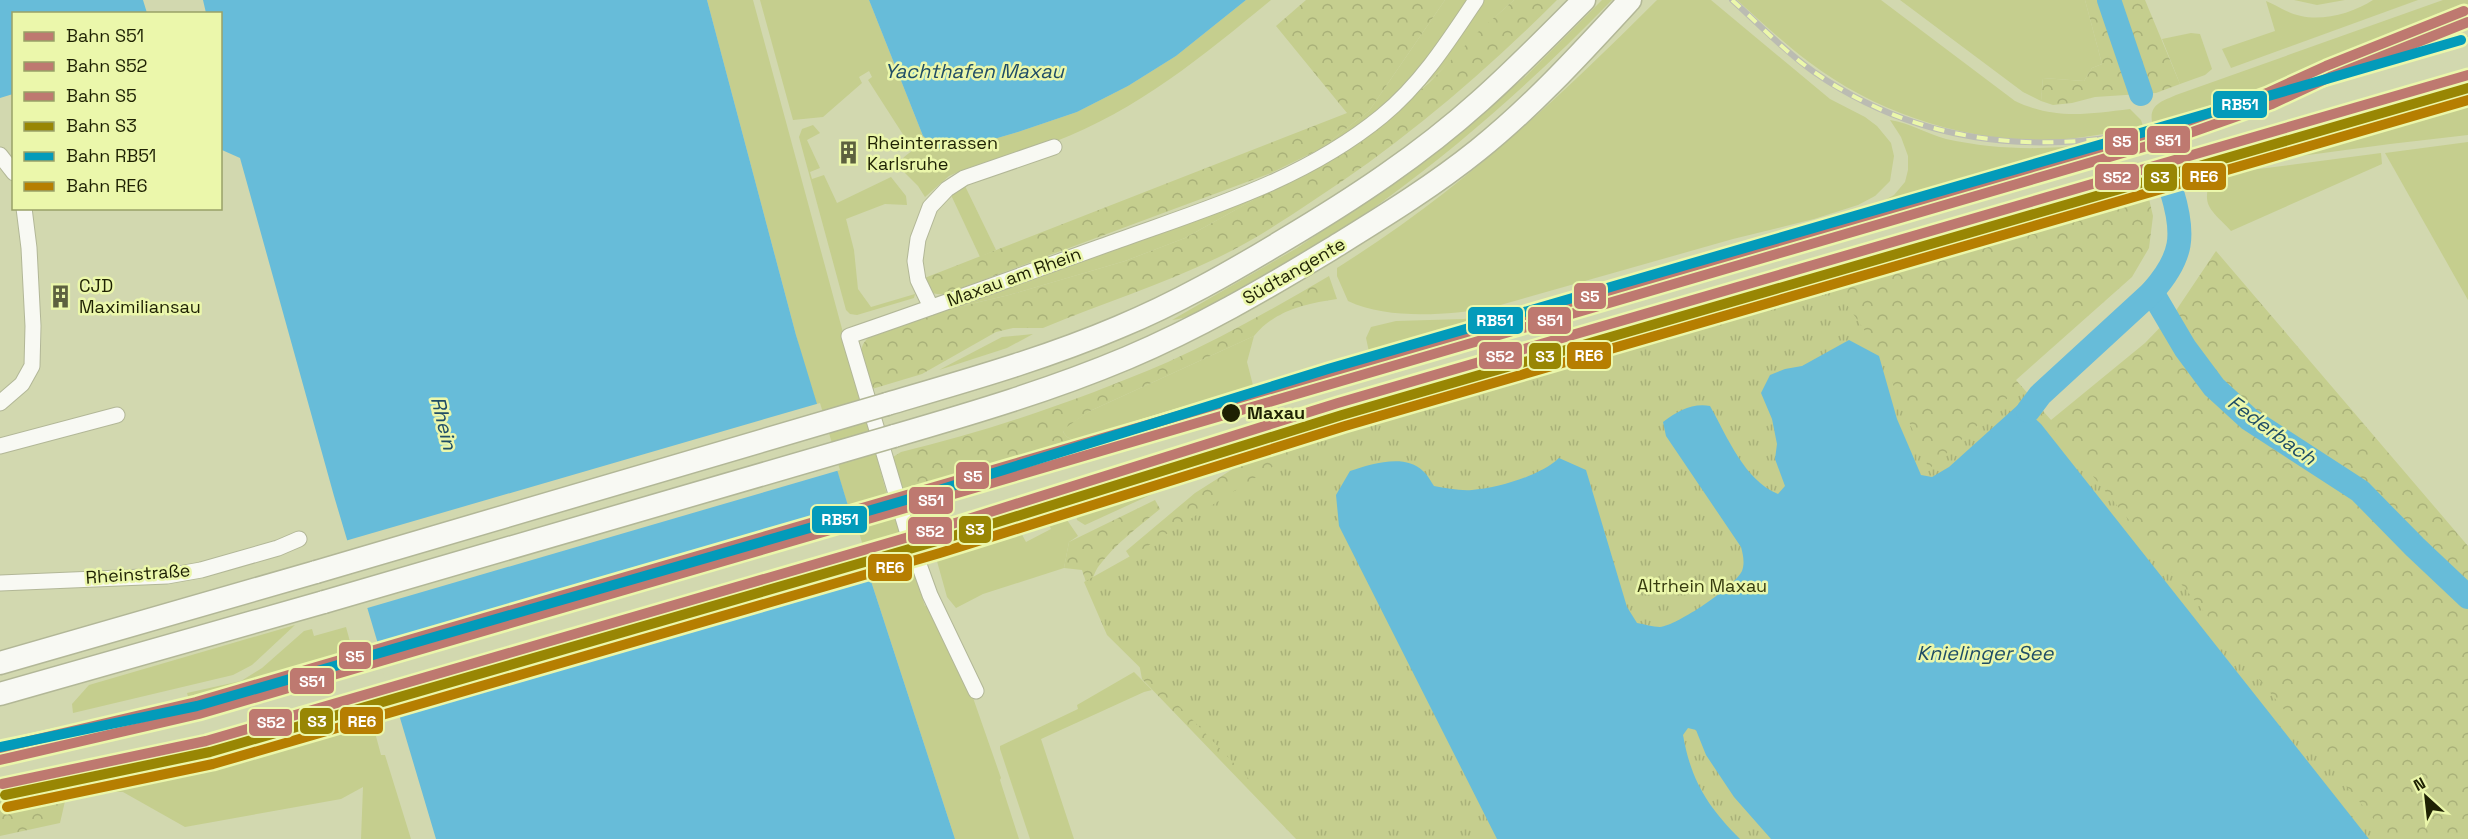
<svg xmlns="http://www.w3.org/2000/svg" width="2468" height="839" font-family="'Space Grotesk',sans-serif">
	<defs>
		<pattern id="forest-crowns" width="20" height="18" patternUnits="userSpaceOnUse" patternTransform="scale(1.5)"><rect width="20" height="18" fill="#c5ce8e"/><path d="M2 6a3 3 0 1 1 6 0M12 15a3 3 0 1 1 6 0" fill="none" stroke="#a9b179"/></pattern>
		<pattern id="park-tufts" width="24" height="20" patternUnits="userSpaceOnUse" patternTransform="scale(1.5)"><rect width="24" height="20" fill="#c5ce8e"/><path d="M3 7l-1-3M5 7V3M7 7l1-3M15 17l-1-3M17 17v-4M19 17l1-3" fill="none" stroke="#a9b179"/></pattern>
	</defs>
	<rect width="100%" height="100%" fill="#d2d8af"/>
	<!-- green -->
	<g fill="#c5ce8e">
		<polygon points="707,0 753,0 887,495 925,606 931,606 971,692 1001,778 1000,780 1019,839 955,839 871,581 800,350"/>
		<path d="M760,0h109l54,136 17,13h20l58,-17 59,-20 51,-26 48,-30 70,-56h25c-68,56 -133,110 -217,142 -31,12 -65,17 -96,30l-9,4 -24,21 -7,-11 -20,-20 6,-9 9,-7 -45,-70 4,-3 -3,-6 -10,6 3,6 -39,34 -30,3z"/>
		<path d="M1445,0h24c-19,31 -41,61 -67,88 -23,25 -52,43 -79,63l-3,-2 49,-38z"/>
		<path d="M1482,0h32c-38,33 -70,71 -109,103z"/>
		<path d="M1602,0h10c-70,72 -145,140 -226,199 -37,27 -77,50 -116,73 -24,14 -72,46 -98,48l125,-72 122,-82 106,-89z"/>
		<path d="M1657,0h54l119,99 35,18 12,9 14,17 3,13 -4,25 -15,15 -17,9 -44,14 -81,20 -243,69c-42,7 -102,12 -142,-7l-11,-25v-8c122,-77 218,-166 320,-268z"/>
		<path d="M1737,0h144l134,101c40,19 73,13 115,8l11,11 2,6c-31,7 -64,13 -95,14 -83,2 -172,-27 -239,-78 -25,-19 -49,-41 -72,-62z"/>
		<polygon points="1900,0 2085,0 2102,64 2092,68 2084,81 2043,78 2041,101 2023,92"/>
		<polygon points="2294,0 2345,0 2317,5"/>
		<path d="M2373,0h45l-187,68 -9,-19 53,-18 -9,-30c12,5 23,13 35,15 23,5 52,-3 72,-16z"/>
		<path d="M2443,0h25v17c-82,34 -163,66 -249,88 -21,6 -46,17 -67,17 -3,-18 11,-21 24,-27z"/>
		<polygon points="2191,33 2200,34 2212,69 2205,75 2180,84 2162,39"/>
		<polygon points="2468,69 2468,135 2390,144 2234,165 2197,173 2184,175 2168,166 2166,158 2170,156"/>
		<path d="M1890,120c20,3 37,14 56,19 69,15 131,10 200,-4l2,6 -381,112 -388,109 -1,-12 -9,2 -3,-14 5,-11 25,-6 68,-2 57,-11 281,-80 74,-23 18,-10 11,-13 3,-12v-14l-7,-19z"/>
		<polygon points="813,125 820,133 807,140 820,168 810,172 812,179 824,175 837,203 891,177 906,196 907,205 885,204 846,219 854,250 858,289 871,307 915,294 914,298 857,315 850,314 846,310 799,137 802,129"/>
		<polygon points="2468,142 2468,300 2385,153"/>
		<path d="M2381,153l1,11 -151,67c-18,-20 -32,-25 -19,-53l31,-7z"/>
		<polygon points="1280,185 1185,238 1125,261 1009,295 932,313"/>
		<polygon points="965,186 996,250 980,257 951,195"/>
		<polygon points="1033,334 1007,348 939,370 1002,337"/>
		<polygon points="1254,336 1247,362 1255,393 1145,426 1137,422 1073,440 1067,437 1063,432 1067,426 1090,411"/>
		<polygon points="1200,448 1214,468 1210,471 1207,469 1085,525 1077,520 1076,513 1157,467 1189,457 1188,451"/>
		<polygon points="1144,465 1076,505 1020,531 1026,542 1051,529 1049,525 1061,520 1067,520 1078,536 1069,542 1064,568 983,594 956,608 947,597 928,529"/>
		<polygon points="295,625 252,665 233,675 73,713 72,704 89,685"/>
		<polygon points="346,627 355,660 191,707 187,693 241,681 262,668 304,631 312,629 314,636"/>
		<polygon points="1134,672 1152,690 1144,692 1041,739 1074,839 1030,839 1000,749 1000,746 1078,709 1077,705"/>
		<polygon points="364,691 381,755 385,755 411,839 361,839 363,787 341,799 185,827 123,792 117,792 85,762 206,735"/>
	</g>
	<!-- forest -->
	<g fill="url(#forest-crowns)">
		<path d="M1306,0h139l-76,111 -49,38 -49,24 -326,121c-13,1 -18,-2 -23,-15l425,-166 -71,-87z"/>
		<path d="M1514,0h43c-75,75 -156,144 -246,202 -30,20 -62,41 -94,56 -56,27 -117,46 -174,70h-30l-17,4 -74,42 -50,15c-5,-16 -19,-38 -4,-51l64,-25 77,-18 116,-34 60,-23 95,-53 125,-82 24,-20 49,-51z"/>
		<polygon points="2085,0 2145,0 2180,84 2156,93 2095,97 2072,103 2053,105 2041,101 2043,78 2084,81 2092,68 2102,64"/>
		<polygon points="2155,159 2146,186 2153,216 2149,248 2132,277 2016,380 2051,420 2145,343 2175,312 2216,251 2468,546 2468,839 1296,839 1142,679 1136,647 1135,565 1126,551 1195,493 1275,442 1278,435 1275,420 1500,352 1672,306 1755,278"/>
		<path d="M1329,276l8,23c-32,5 -62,11 -83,37l-164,75 -22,15 -5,6 4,5 6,3 64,-18 8,4 2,7 -241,67 -13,-43 8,-5c91,-22 181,-53 267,-90 56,-25 108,-55 161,-86z"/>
		<polygon points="1265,423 1266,431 1263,434 1219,464 1209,449 1209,444 1227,438 1226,435"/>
		<path d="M1155,500l5,9c-22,18 -45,35 -62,58 -4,6 -6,15 -10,21l-6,-18 -18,-2 5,-26z"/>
		<polygon points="58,768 69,784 60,823 0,836 0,778"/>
	</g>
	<!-- park -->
	<polygon fill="url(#park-tufts)" points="1833,278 1841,296 1880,353 1929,469 2020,387 2390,839 1306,839 1187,714 1107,635 1084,582 1143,549 1316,439 1610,349 1723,310"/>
	<!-- water -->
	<g fill="#67bcd9" fill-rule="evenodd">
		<polygon points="0,0 143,0 147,13 14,14 13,94 0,98"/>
		<path d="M203,0h504l89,335 75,246 84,258h-519l-102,-343 -94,-338 -18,-8 -2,-136 -14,-1zM685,565l9,2 6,24 -2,4 -6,-1z"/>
		<polygon points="869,0 1246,0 1176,56 1128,86 1077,112 1018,132 960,149 940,149 923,136"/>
		<path d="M1849,340l30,16 18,63 24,56 11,2 17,-10 70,-63 22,20 328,415h-598l-37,-42 -28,-42 -10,-25 -8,-2 -5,7c8,46 25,72 57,104h-243l-158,-313 -3,-31 14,-24c21,-7 55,-18 73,0 5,4 8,11 11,15 12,2 26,5 38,4 26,-2 68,-14 87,-32l27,12 41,137 10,16c7,1 16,4 23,4 18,-2 74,-40 82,-56 3,-8 1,-17 -1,-24l-75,-111 -3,-14c15,-11 29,-19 47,-16 17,30 34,74 68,88l7,-8 -10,-27 2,-15 -5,-25 -11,-26 9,-18 15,-6 17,-3z"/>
	</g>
	<!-- pier -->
	<g fill="#d2d8af">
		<polygon points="820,403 840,470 364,609 345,541"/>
		<polygon points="854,515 863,546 386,684 377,653"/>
	</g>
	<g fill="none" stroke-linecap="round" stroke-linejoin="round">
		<!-- river -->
		<g stroke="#67bcd9" stroke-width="24">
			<polyline points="2109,0 2141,94"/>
			<polyline points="2152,292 2185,348 2214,387 2249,419 2360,491 2415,547 2468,597"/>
			<path d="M2028,411l12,-16 112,-103c31,-35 33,-57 20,-100"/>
		</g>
		<defs>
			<g id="minor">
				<polyline points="0,155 14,173"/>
				<polyline points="931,307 918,280 915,261 918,239 930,207 947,189 964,178 1054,147"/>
				<polyline points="0,403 22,384 32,366 33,326 29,248 24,208"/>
				<polyline points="0,446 117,415"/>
				<polyline points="0,583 167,576 201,570 278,548 299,539"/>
				<path d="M976,691l-46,-96 -22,-61 -59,-198c88,-30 175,-62 262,-93 94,-34 192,-62 271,-127 39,-32 66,-74 94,-116"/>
			</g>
			<g id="highway">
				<path d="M887,404c78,-23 157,-45 232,-77 58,-24 112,-55 165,-87 69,-41 136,-85 196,-139 36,-32 70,-67 104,-101"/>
				<path d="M894,436c79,-23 157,-46 233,-78 71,-30 138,-69 204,-109 50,-31 101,-62 147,-99 55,-44 104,-98 152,-150"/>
				<polyline points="0,663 316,572"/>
				<polyline points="0,694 324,602"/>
			</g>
		</defs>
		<!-- minor casing -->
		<use href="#minor" stroke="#b2b797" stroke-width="17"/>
		<!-- highway casing -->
		<use href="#highway" stroke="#b2b797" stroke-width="25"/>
		<!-- minor -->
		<use href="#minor" stroke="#f8f9f3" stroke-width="15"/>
		<!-- highway -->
		<use href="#highway" stroke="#f8f9f3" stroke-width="22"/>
		<defs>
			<path id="rail" d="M1732,0c27,24 52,51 82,72 94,65 201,82 313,63 41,-7 82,-22 123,-33 72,-21 145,-44 218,-63"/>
		</defs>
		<!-- rail casing -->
		<use href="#rail" stroke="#bbbcb2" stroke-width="6"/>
		<!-- rail -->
		<use href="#rail" stroke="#ebf7ab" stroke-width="4" stroke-dasharray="11" stroke-linecap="butt"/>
		<defs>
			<g id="highway-bridge">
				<polyline points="316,572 887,404"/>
				<polyline points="324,602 894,436"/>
			</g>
		</defs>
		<!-- highway-bridge casing -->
		<use href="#highway-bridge" stroke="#b2b797" stroke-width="25" stroke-linecap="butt"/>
		<!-- highway-bridge -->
		<use href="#highway-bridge" stroke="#f8f9f3" stroke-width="22"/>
		<defs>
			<polyline id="rail-1" points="0,760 199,714 2178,137 2272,104 2330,77 2468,22"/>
			<polyline id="rail-2" points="2,784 206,741 933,530 1338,403 2468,75"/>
			<polyline id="rail-3" points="0,748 196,702 2174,126 2267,93 2326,66 2464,11"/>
			<polyline id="rail-4" points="5,795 210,752 937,541 1342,415 2468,88"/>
			<polyline id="rail-5" points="0,747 197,706 923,495 1328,369 2461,40"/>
			<polyline id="rail-6" points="7,807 213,764 940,553 1345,426 2468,100"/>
		</defs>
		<!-- rail-1 casing -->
		<use href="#rail-1" stroke="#ebf7ab" stroke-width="15"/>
		<!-- rail-2 casing -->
		<use href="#rail-2" stroke="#ebf7ab" stroke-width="15"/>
		<!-- rail-3 casing -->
		<use href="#rail-3" stroke="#ebf7ab" stroke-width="15"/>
		<!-- rail-4 casing -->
		<use href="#rail-4" stroke="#ebf7ab" stroke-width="15"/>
		<!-- rail-5 casing -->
		<use href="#rail-5" stroke="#ebf7ab" stroke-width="15"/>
		<!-- rail-6 casing -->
		<use href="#rail-6" stroke="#ebf7ab" stroke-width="15"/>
		<!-- rail-1 -->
		<use href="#rail-1" stroke="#be7970" stroke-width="10"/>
		<!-- rail-2 -->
		<use href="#rail-2" stroke="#be7970" stroke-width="10"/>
		<!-- rail-3 -->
		<use href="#rail-3" stroke="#be7970" stroke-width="10"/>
		<!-- rail-4 -->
		<use href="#rail-4" stroke="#988604" stroke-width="10"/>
		<!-- rail-5 -->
		<use href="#rail-5" stroke="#039bba" stroke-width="10"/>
		<!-- rail-6 -->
		<use href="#rail-6" stroke="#b67e01" stroke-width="10"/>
	</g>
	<!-- icons -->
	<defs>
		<symbol id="building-bare" viewBox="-9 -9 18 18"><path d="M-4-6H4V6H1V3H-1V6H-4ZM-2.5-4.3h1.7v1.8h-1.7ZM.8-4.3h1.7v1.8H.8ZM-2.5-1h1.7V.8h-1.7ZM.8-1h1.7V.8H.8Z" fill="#5d613f" stroke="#ebf7ab" stroke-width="2.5" paint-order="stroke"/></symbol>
	</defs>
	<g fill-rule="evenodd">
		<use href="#building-bare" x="832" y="136" width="33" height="33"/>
		<use href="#building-bare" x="44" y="280" width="33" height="33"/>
	</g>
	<!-- markers -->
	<circle fill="#1e2103" stroke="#ebf7ab" stroke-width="2" cx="1231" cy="413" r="10"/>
	<g text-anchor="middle" stroke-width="5" stroke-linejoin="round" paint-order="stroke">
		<!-- poi labels -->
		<g font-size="18" fill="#1e2103" stroke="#ebf7ab" text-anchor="start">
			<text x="867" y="149">Rheinterrassen<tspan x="867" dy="21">Karlsruhe</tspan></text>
			<text x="79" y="292">CJD<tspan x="79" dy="21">Maximiliansau</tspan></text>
		</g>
		<!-- street labels -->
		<g font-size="18" fill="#1e2103" stroke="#ebf7ab">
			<text transform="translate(1294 271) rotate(-30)" y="6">Südtangente</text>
			<text transform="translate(1014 277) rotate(-20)" y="6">Maxau am Rhein</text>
			<text transform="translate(138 574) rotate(-4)" y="6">Rheinstraße</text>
		</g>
		<!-- stop labels -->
		<g font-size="18" font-weight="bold" fill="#1e2103" stroke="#ebf7ab" text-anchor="start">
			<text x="1247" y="419">Maxau</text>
		</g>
		<!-- park labels -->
		<g font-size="18" fill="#373c0f" stroke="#ebf7ab">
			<text x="1702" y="592">Altrhein Maxau</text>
		</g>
		<!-- water labels -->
		<g font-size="20" font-style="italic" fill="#1f4d66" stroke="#ebf7ab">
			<text x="974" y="78">Yachthafen Maxau</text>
			<text transform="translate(444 423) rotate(76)" y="7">Rhein</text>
			<text transform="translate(2272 430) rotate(36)" y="7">Federbach</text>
			<text x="1985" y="660">Knielinger See</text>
		</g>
	</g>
	<g stroke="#ebf7ab" stroke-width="2">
		<rect x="2212" y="90" width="56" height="29" rx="6" fill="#039bba"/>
		<rect x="2146" y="125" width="45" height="29" rx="6" fill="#be7970"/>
		<rect x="2104" y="127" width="35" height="29" rx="6" fill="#be7970"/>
		<rect x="2181" y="162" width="46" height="29" rx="6" fill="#b67e01"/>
		<rect x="2094" y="163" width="46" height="28" rx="6" fill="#be7970"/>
		<rect x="2143" y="163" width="35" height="29" rx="6" fill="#988604"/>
		<rect x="1573" y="282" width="34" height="28" rx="6" fill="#be7970"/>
		<rect x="1527" y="306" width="45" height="29" rx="6" fill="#be7970"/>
		<rect x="1467" y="306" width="57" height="29" rx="6" fill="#039bba"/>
		<rect x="1566" y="341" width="46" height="29" rx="6" fill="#b67e01"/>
		<rect x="1478" y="341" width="45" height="29" rx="6" fill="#be7970"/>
		<rect x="1528" y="342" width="34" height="28" rx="6" fill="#988604"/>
		<rect x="955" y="461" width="35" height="29" rx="6" fill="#be7970"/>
		<rect x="908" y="486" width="46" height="29" rx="6" fill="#be7970"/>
		<rect x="811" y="505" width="57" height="29" rx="6" fill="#039bba"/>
		<rect x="958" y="515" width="34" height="29" rx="6" fill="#988604"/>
		<rect x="907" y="516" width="46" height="29" rx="6" fill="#be7970"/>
		<rect x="867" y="553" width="46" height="29" rx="6" fill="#b67e01"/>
		<rect x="338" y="641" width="34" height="29" rx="6" fill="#be7970"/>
		<rect x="289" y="667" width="46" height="28" rx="6" fill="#be7970"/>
		<rect x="339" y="706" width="45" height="29" rx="6" fill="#b67e01"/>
		<rect x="299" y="707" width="35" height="28" rx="6" fill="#988604"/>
		<rect x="248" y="708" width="45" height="29" rx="6" fill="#be7970"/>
	</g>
	<g font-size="16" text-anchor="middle" font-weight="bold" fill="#fff">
		<text x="2240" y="110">RB51</text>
		<text x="2168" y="146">S51</text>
		<text x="2122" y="147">S5</text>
		<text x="2204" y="182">RE6</text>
		<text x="2117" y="183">S52</text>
		<text x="2160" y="183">S3</text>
		<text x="1590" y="302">S5</text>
		<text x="1550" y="326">S51</text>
		<text x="1495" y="326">RB51</text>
		<text x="1589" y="361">RE6</text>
		<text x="1500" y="362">S52</text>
		<text x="1545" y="362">S3</text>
		<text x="973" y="482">S5</text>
		<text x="931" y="506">S51</text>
		<text x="840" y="525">RB51</text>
		<text x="975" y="535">S3</text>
		<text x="930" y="537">S52</text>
		<text x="890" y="573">RE6</text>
		<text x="355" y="662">S5</text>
		<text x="312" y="687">S51</text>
		<text x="362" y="727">RE6</text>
		<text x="317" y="727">S3</text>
		<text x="271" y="728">S52</text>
	</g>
	<!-- legend -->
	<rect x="12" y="12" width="210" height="198" fill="#ebf7ab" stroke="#99a168" stroke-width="1.5"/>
	<rect x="24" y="32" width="30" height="9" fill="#be7970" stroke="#99a168" stroke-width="1.5"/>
	<text x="66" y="42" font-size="18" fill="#1e2103">Bahn S51</text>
	<rect x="24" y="62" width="30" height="9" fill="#be7970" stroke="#99a168" stroke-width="1.5"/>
	<text x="66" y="72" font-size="18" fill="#1e2103">Bahn S52</text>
	<rect x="24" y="92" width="30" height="9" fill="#be7970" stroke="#99a168" stroke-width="1.5"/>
	<text x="66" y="102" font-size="18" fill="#1e2103">Bahn S5</text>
	<rect x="24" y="122" width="30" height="9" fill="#988604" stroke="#99a168" stroke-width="1.5"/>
	<text x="66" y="132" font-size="18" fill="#1e2103">Bahn S3</text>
	<rect x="24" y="152" width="30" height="9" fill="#039bba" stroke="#99a168" stroke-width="1.5"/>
	<text x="66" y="162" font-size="18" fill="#1e2103">Bahn RB51</text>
	<rect x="24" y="182" width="30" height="9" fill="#b67e01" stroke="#99a168" stroke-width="1.5"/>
	<text x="66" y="192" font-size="18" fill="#1e2103">Bahn RE6</text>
	<!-- north arrow -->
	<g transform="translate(2426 797) rotate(333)" stroke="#ebf7ab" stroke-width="4.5" paint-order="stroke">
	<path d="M0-4.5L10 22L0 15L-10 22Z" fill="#1e2103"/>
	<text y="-9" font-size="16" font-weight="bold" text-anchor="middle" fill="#1e2103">N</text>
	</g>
</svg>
